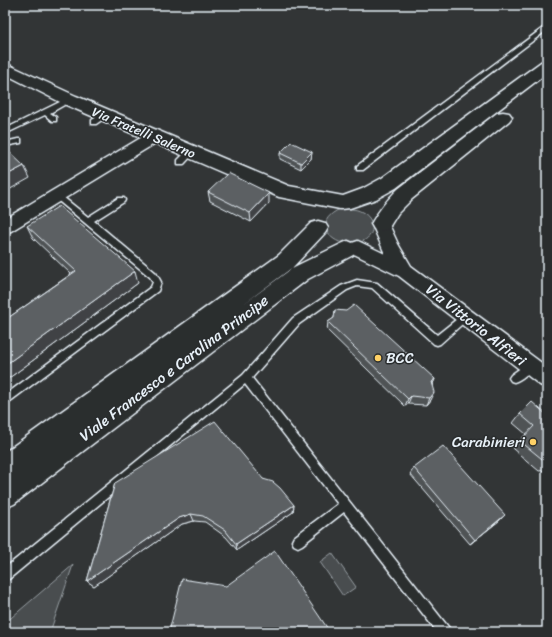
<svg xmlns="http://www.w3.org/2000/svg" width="552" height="637" font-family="Sriracha,sans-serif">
	<rect width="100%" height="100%" fill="#323536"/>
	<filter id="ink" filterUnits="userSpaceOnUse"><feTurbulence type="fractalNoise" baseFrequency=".025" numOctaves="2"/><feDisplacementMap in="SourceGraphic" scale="8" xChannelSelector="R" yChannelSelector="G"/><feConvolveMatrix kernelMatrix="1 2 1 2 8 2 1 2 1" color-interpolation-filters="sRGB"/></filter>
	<g filter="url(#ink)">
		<!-- green -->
		<g fill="#494d4f" stroke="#989fa4">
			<path d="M340,209c8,0 15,-1 22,3 12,6 15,22 1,29 -22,13 -58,-16 -23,-32z"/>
			<polygon points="332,553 356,587 343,596 320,562"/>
			<polygon points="73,565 50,632 5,632 5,623"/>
		</g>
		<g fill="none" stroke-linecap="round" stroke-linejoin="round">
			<defs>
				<g id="service">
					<polygon points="547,25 547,30 363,170 357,170 357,166"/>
					<polygon points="68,98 72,98 73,100 50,113 56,117 56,121 52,121 45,115 5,134 5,129"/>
					<polygon points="104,113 106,113 109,115 96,124 92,124 92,120"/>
					<polygon points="18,139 21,139 21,143 5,146 5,142"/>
					<polygon points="188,150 194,150 195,152 184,164 178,164 178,160"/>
					<polygon points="58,193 88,217 118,198 124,198 125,200 124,202 94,221 156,273 161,282 158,291 5,405 5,395 151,287 153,282 150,277 55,198 54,196 55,194"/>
					<polygon points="357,280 377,283 437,335 462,315 468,315 469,318 440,344 437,345 434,344 372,288 357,286 347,290 299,324 252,378 449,628 451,632 437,632 344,512 302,545 298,547 294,545 292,541 294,537 338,504 245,384 9,579 5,581 5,568 243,375 293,318 341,286"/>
					<path d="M529,362l3,1 2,3c-4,6 -13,14 -20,16l-3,-1 -2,-3 2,-3z"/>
				</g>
				<g id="minor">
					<polygon points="154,132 159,133 162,137 159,141 11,231 5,233 5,219 149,133"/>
					<polygon points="381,218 387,220 398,244 411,266 547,367 547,388 540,385 399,276 352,253 349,248 352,243 358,241 385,254 372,224 375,220"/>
				</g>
				<g id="tertiary">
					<polygon points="547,60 547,73 396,188 376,199 350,208 340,209 279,197 64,104 5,74 5,63 76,96 289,186 343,196 362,189 382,178 541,62"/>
					<path d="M503,112l6,1 3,4 -3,4 -97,78 -14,14 -10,16 -7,2 -7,-2 -3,-5c8,-14 16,-24 27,-35l99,-76z"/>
					<polygon points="318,221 325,223 328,228 325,233 293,267 242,305 294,267 341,244 348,241 355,244 358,249 355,254 308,279 14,504 5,508 5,452 279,255 311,223"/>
				</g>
			</defs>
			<!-- service casing -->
			<use href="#service" stroke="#e8f1f8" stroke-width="3"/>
			<!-- minor casing -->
			<use href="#minor" stroke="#e8f1f8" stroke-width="3"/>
			<!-- tertiary casing -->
			<use href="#tertiary" stroke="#e8f1f8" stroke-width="3"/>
			<!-- service -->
			<use href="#service" fill="#2a2d2e" fill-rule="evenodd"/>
			<!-- minor -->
			<use href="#minor" fill="#2a2d2e" fill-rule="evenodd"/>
			<!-- tertiary -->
			<use href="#tertiary" fill="#2a2d2e" fill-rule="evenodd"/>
		</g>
		<!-- wall -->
		<g fill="#4f5355" stroke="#e8f1f8">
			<polygon points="312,152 311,159 301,169 280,159 280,153"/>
			<polygon points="208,192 269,203 251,222 210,201"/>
			<polygon points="27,226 138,283 5,381 5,320 71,274 33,238"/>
			<polygon points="547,298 547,310 545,302"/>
			<polygon points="335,310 435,379 432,386 430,400 426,405 408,404 405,406 327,330 328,322 334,318"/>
			<polygon points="520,414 547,415 547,470 539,471 513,449 526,434 513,423"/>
			<polygon points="414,468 500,520 470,544 410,474"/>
			<polygon points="263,479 294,505 293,512 237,550 226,537 205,522 194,521 182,524 94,586 87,581 115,483"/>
		</g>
		<!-- shaded-wall -->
		<g fill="#404345" stroke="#e8f1f8">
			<polygon points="312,152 311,159 301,169 301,163"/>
			<polygon points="24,166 30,178 5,192 5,176"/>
			<polygon points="269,193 269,203 251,222 250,213"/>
			<polygon points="135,271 138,283 5,381 5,365"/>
			<polygon points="435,379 432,386 431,382"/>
			<polygon points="434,392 430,400 426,405 429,398"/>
			<polygon points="411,396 408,404 405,406 408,399"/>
			<polygon points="294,505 293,512 237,550 236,544"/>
			<polygon points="191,514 194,521 182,524 94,586 87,581 179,518"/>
			<polygon points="505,515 500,520 470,544 475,540"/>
		</g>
		<!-- building -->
		<g fill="#5c6063" stroke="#e8f1f8">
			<polygon points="291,142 312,152 301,163 280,153"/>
			<polygon points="5,148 24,166 5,176"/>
			<polygon points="228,173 269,193 250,213 208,192"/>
			<polygon points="59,206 135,271 5,365 5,320 76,271 27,226"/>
			<polygon points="354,305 435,379 431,382 434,392 429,398 411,396 408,399 328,322 334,318 335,310 346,311"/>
			<polygon points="532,402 547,415 547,463 520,441 534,426 520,414"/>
			<polygon points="215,421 263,479 273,482 280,488 294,505 236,544 225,530 203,516 191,514 179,518 87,581 115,483"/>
			<polygon points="443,446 505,515 475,540 414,468"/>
			<polygon points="275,551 330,632 169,632 182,579 226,586"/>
		</g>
	</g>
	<!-- markers -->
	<g fill="#ffd166" stroke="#2a2d2e" stroke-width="1.5">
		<circle cx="378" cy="358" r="4"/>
		<circle cx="533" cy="442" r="4"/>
	</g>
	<g text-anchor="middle" stroke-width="3" stroke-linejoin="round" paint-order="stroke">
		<!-- far-street labels -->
		<g font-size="13" fill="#e8f1f8" stroke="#2a2d2e">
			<text transform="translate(144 132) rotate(23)" y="5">Via Fratelli Salerno</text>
		</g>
		<!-- street labels -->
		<g font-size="15" fill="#e8f1f8" stroke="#2a2d2e">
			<text transform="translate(476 325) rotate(38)" y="5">Via Vittorio Alfieri</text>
			<text transform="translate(174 368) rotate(-37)" y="5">Viale Francesco e Carolina Principe</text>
		</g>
		<!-- poi labels -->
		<g font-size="15" fill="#e8f1f8" stroke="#2a2d2e" text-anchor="start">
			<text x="386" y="363">BCC</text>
			<text x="525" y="447" text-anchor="end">Carabinieri</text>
		</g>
	</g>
	<!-- margin -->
	<rect width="552" height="637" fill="none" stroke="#2a2d2e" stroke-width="20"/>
	<rect x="10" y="10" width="532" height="617" fill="none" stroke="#e8f1f8" stroke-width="1.5" filter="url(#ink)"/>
</svg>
